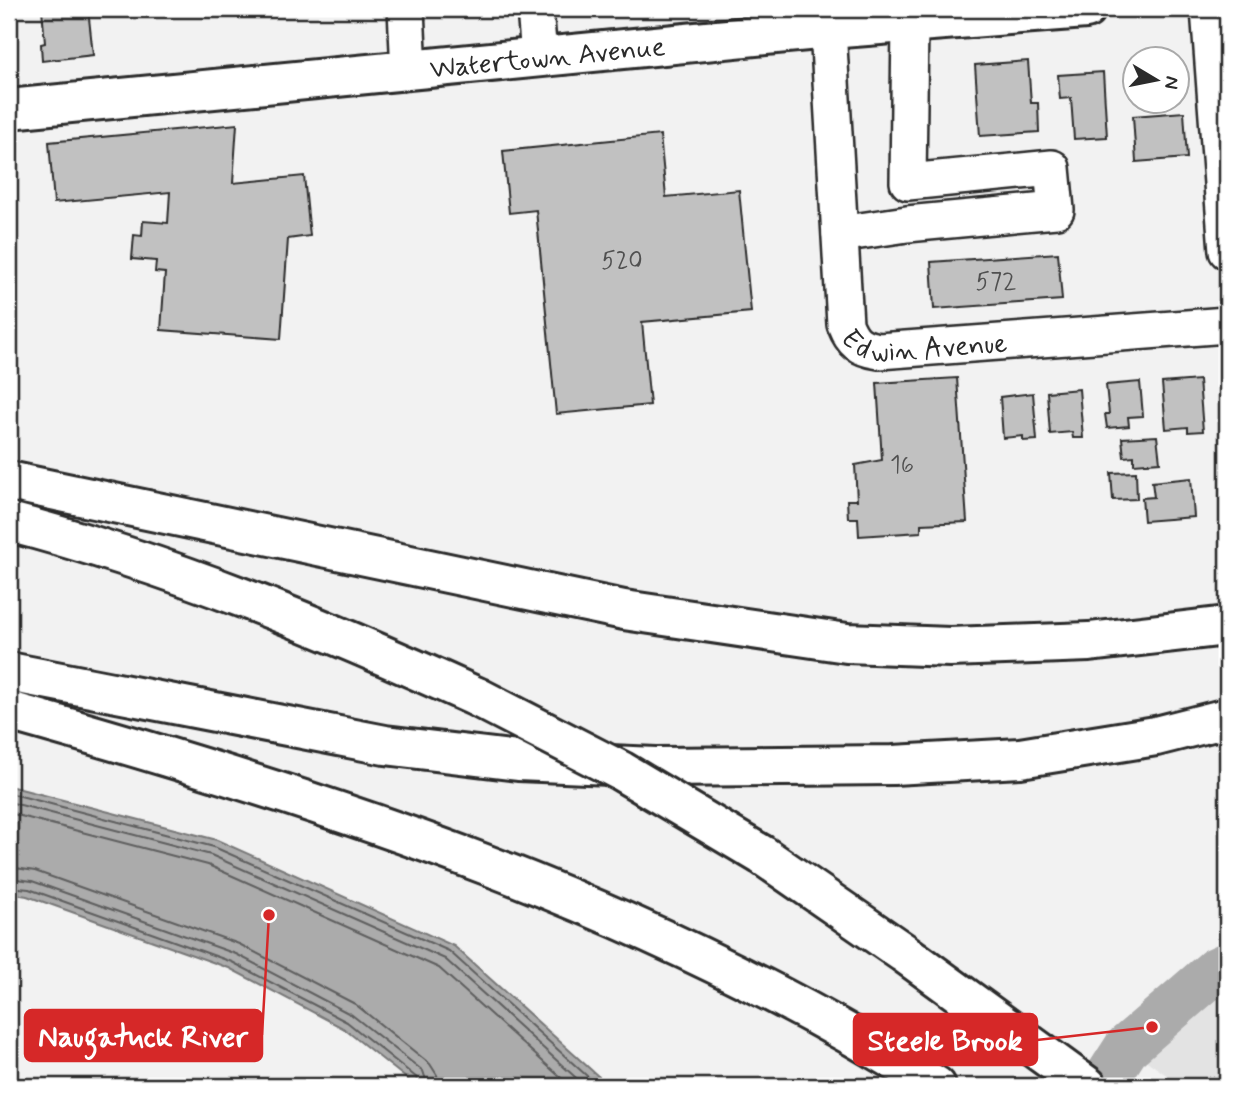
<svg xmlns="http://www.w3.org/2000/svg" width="1236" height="1095" font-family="Mynerve,sans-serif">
	<rect width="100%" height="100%" fill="#f2f2f2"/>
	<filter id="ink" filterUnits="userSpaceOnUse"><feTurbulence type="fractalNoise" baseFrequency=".0143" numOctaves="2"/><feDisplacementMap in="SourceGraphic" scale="14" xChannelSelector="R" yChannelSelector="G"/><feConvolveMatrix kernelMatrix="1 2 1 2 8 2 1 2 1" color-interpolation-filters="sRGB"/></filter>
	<g filter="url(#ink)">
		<!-- built -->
		<polygon fill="#e3e3e3" points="1227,965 1227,1086 1182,1086 1127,1047 1216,970"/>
		<!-- water -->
		<polygon fill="#ababab" stroke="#787878" stroke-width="2" points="9,786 217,840 454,946 609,1086 416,1086 343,1028 229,968 27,896 9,893"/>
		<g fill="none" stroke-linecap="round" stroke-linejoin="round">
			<!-- shore -->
			<g stroke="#5e5e5e" stroke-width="2">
				<polyline points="9,793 214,847 449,951 598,1086"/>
				<polyline points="9,802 211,855 445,959 585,1086"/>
				<polyline points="9,813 208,865 439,968 570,1086"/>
				<polyline points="9,867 35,871 239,944 355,1004 430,1064 437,1075 439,1086"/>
				<polyline points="9,878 32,881 236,954 352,1015 423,1071 428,1086"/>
				<polyline points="9,887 29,889 232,962 347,1022 417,1078 419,1086"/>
			</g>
			<!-- river -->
			<polyline stroke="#ababab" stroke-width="46" points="1102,1086 1127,1047 1216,970 1227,965"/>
		</g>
		<!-- building -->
		<g fill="#c1c1c1" stroke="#2b2b2b" stroke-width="2">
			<polygon points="42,9 88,9 93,55 42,61 41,44 45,43"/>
			<polygon points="1028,61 1031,103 1038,103 1039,132 980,136 975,65"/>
			<polygon points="1103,72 1107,137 1074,139 1071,98 1060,99 1058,75"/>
			<polygon points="1184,112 1187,158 1136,162 1133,116"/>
			<polygon points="237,124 233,183 304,176 310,236 288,239 281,339 161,330 165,273 155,272 156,261 132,259 134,235 142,236 143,221 168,223 170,192 54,203 49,142"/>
			<polygon points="660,135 666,197 739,190 751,312 642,322 650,405 556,414 536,210 509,213 503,151"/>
			<polygon points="1058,253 1062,300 934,309 931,262"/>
			<polygon points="957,378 967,522 921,524 921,532 859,536 858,518 848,518 847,500 857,500 855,465 882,460 877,383"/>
			<polygon points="1199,380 1203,431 1188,432 1188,427 1166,429 1162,383"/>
			<polygon points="1140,382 1143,416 1128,417 1129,426 1107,428 1105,414 1109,414 1106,385"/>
			<polygon points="1079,389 1083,438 1073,438 1072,432 1050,434 1047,392"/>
			<polygon points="1033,393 1037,440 1023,441 1023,436 1003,438 1000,397"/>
			<polygon points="1157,436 1160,462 1134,464 1134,456 1124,457 1122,438"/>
			<polygon points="1136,472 1137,499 1113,500 1111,473"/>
			<polygon points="1191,478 1194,517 1144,521 1142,498 1154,497 1152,482"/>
		</g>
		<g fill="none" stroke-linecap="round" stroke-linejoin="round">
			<defs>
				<g id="minor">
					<polyline points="406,9 409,71"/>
					<polyline points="535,9 539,56"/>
					<polyline points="1209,9 1227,251"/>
					<path id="s1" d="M828,29l17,295c7,18 14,24 34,27l348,-26"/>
					<polyline points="840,234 907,224 1056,210 1052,168 908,182 910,23"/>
				</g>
				<g id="major">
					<path id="s2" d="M9,109l819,-80 258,-20"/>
				</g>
				<g id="highway">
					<polyline points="9,481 624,610 847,643 950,647 1089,642 1227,626"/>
					<path d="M9,522c162,42 316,106 468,175"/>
					<polyline points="9,672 385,745 518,761 656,767 893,765 1020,758 1156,736 1227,718"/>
					<path d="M9,711c322,90 642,195 927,375"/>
					<polyline points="762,855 904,953 1087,1086"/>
				</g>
			</defs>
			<!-- minor casing -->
			<use href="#minor" stroke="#2b2b2b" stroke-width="40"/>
			<!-- major casing -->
			<use href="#major" stroke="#2b2b2b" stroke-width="44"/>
			<!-- highway casing -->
			<use href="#highway" stroke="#2b2b2b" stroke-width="44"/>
			<!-- minor -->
			<use href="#minor" stroke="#fff" stroke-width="35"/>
			<!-- major -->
			<use href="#major" stroke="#fff" stroke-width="38"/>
			<!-- highway -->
			<use href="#highway" stroke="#fff" stroke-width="38"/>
			<defs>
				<polyline id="highway-bridge" points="477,697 621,771 762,855"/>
			</defs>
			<!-- highway-bridge casing -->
			<use href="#highway-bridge" stroke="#2b2b2b" stroke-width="44" stroke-linecap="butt"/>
			<!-- highway-bridge -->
			<use href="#highway-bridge" stroke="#fff" stroke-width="38"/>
		</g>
	</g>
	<g text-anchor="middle" stroke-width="7" stroke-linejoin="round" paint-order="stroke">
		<!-- number labels -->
		<g font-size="24" fill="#505050">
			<text x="622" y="268">520</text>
			<text x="996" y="289">572</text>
			<text x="902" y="472">16</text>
		</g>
		<!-- street labels -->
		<g font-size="28" fill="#2b2b2b" stroke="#fff">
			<text dy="10" stroke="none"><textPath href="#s2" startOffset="541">Watertown Avenue</textPath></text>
			<text dy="10" stroke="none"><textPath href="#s1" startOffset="387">Edwin Avenue</textPath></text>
		</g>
	</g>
	<!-- callouts -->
	<path fill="none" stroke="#d62828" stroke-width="2.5" d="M269 915L262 1035M1152 1027L1037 1040"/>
	<g fill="#d62828" stroke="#fff" stroke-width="2.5">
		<circle cx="269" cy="915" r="7"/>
		<circle cx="1152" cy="1027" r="7"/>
	</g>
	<g fill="#d62828" stroke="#d62828" stroke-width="2.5">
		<rect x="25" y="1010" width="237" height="51" rx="7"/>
		<rect x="854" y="1014" width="183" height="51" rx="7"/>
	</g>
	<g font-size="30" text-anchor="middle" font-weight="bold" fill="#fff">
		<text x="143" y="1046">Naugatuck River</text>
		<text x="945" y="1050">Steele Brook</text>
	</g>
	<!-- margin -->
	<rect width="1236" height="1095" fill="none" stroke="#fff" stroke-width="35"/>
	<rect x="18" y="18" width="1201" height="1060" fill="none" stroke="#2b2b2b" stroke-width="2.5" filter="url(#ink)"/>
	<!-- north arrow -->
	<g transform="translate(1156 80) rotate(100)"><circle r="33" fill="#ffffff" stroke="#aaaaaa" stroke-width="2"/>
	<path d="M0-5L12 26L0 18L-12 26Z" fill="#2b2b2b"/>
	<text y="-10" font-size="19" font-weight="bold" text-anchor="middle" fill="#2b2b2b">N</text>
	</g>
</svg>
